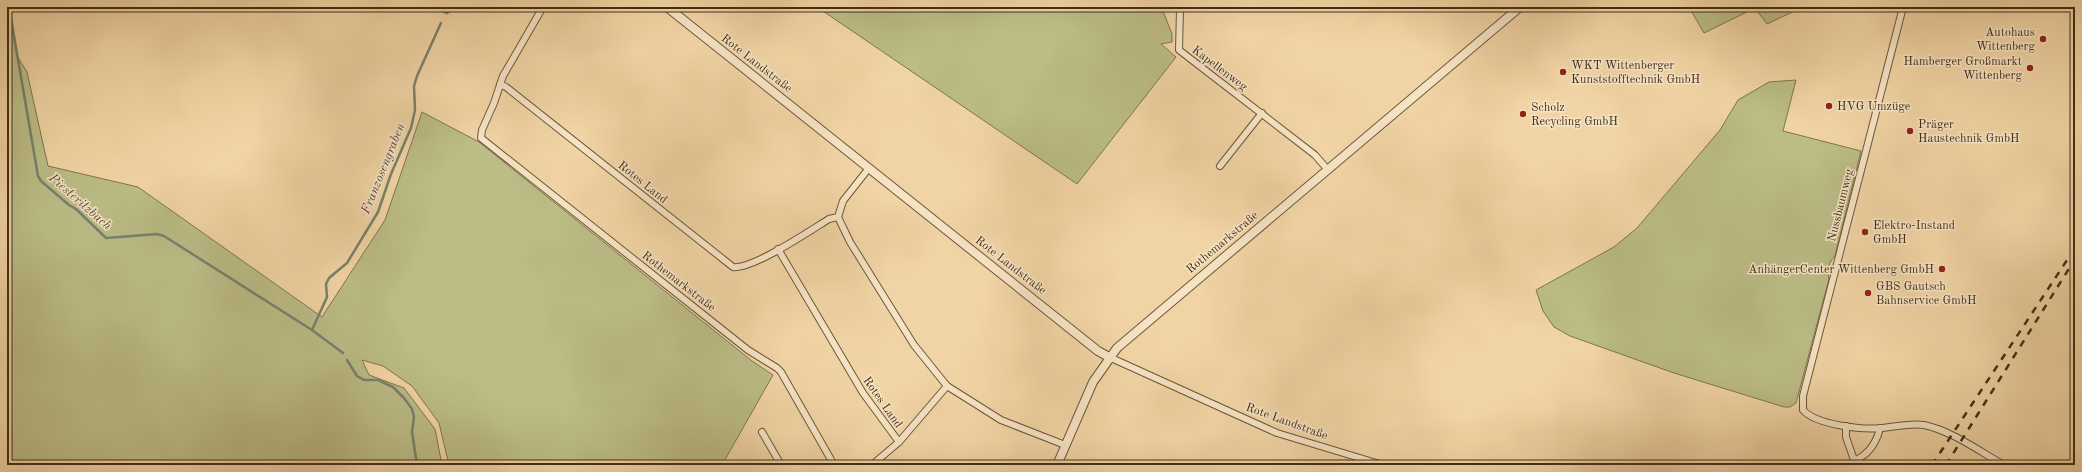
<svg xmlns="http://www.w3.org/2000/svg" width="2082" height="472" font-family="'Old Standard TT',serif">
	<rect width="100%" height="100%" fill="#f1d4a5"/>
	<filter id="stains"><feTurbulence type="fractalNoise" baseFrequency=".005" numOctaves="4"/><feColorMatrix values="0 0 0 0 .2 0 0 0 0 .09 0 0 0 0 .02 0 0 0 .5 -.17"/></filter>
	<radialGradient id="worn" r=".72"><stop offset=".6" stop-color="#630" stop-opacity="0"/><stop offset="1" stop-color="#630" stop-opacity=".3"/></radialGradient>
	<!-- green -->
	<g fill="#bbbc86" stroke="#7e754e">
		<polygon points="7,7 9,7 10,11 17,56 27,72 48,166 138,187 322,317 385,220 422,112 479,142 752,361 773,375 722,465 449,465 439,423 412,386 383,366 362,360 369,375 404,388 435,429 442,465 7,465"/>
		<polygon points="817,7 1182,7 1178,10 1173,8 1163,11 1172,34 1172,42 1161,44 1176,57 1077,184"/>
		<polygon points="1689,7 1803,7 1767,24 1755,8 1704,33"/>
		<path d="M1796,80l-13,51 78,20 -26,105c-7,7 -8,14 -6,23l-33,124 -6,4h-6l-110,-34 -104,-37 -16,-9 -11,-16 -7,-21 78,-43 23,-19 83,-98 18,-30 31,-18z"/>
	</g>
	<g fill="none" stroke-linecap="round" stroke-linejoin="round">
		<!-- stream -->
		<g stroke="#77816e" stroke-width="2.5">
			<polyline points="9,7 38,176 41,181 69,205 76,209 106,238 157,234 164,236 312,330 343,353"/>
			<polyline points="434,7 447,13 456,7"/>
			<polyline points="312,330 327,297 326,284 329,278 347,263 378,212 391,174 411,128 415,110 414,86 417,76 441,23"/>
			<polyline points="347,360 357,376 364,380 378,380 393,387 404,398 412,409 414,417 412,432 417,465"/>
		</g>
		<defs>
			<g id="minor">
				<polyline points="543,7 503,76 494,103 482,130 481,138 748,350 777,368 781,372 834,465"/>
				<path d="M1903,7l-100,389v14c13,15 59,20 79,18 14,-1 28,-5 42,-3 28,6 55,26 80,40"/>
				<polyline points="467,8 467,7"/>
				<polyline points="1180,9 1179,50 1315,155 1328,170"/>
				<path d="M500,84l6,3 227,180c19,3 78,-37 96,-48l9,-2 5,-16 26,-33"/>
				<polyline points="1220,166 1262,113"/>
				<polyline points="838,217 850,242 914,345 947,386 1001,420 1065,445"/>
				<polyline points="778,249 863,393 899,442"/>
				<polyline points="1109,357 1277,433 1383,465"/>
				<polyline points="1846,426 1846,437 1854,460"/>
				<polyline points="762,432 781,465"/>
				<polyline points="872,465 899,442 947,386"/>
				<path d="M1852,465c3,-6 7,-6 12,-10 8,-6 14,-17 16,-27"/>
			</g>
			<g id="tertiary">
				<polyline points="667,7 1098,351 1109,357"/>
				<polyline points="1057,465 1093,382 1117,348 1520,7"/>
			</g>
		</defs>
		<!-- minor casing -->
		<use href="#minor" stroke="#6c583a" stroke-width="8"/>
		<!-- tertiary casing -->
		<use href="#tertiary" stroke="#6c583a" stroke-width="10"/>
		<!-- minor -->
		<use href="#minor" stroke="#f6e3c4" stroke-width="6"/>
		<!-- tertiary -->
		<use href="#tertiary" stroke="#f6e3c4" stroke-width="8"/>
		<!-- rail -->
		<g stroke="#402e17" stroke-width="2.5" stroke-dasharray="7 7" stroke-linecap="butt">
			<polyline points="1932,465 2075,248"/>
			<polyline points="1946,465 2075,259"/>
		</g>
	</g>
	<!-- markers -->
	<g fill="#8f2418" stroke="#f6e3c4" stroke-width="1.5">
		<circle cx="2043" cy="39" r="4"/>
		<circle cx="2030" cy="68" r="4"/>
		<circle cx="1563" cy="72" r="4"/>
		<circle cx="1829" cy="106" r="4"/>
		<circle cx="1523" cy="114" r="4"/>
		<circle cx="1910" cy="131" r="4"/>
		<circle cx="1865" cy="232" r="4"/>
		<circle cx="1942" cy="269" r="4"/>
		<circle cx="1868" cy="293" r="4"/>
	</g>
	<g text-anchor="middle" stroke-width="3" stroke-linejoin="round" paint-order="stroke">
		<!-- poi labels -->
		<g font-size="12" fill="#402e17" stroke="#f6e3c4" text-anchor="start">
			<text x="2035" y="36" text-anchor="end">Autohaus<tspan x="2035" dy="14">Wittenberg</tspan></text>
			<text x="2022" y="65" text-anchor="end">Hamberger Großmarkt<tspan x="2022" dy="14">Wittenberg</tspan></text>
			<text x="1571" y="69">WKT Wittenberger<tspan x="1571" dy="14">Kunststofftechnik GmbH</tspan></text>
			<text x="1837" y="110">HVG Umzüge</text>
			<text x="1531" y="111">Scholz<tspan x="1531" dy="14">Recycling GmbH</tspan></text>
			<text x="1918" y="128">Präger<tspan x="1918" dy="14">Haustechnik GmbH</tspan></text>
			<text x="1873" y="229">Elektro-Instand<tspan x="1873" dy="14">GmbH</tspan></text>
			<text x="1934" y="273" text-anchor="end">AnhängerCenter Wittenberg GmbH</text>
			<text x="1876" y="290">GBS Gautsch<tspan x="1876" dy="14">Bahnservice GmbH</tspan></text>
		</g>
		<!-- street labels -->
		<g font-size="12" fill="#402e17" stroke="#f6e3c4">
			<text transform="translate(757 63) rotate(38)" y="4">Rote Landstraße</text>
			<text transform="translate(1220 68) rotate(37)" y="4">Kapellenweg</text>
			<text transform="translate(643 182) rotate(39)" y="4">Rotes Land</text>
			<text transform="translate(1840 205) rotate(-76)" y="4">Nussbaumweg</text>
			<text transform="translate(1222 242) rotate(-40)" y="4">Rothemarkstraße</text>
			<text transform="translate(1011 265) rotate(38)" y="4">Rote Landstraße</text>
			<text transform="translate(679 281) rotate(38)" y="4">Rothemarkstraße</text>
			<text transform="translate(883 402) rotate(55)" y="4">Rotes Land</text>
			<text transform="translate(1287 421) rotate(20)" y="4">Rote Landstraße</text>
		</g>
		<!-- water labels -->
		<g font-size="13" font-style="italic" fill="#524a34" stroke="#f6e3c4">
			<text transform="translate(382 168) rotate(-68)" y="5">Franzosengraben</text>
			<text transform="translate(81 201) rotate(41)" y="5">Piesteritzbach</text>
		</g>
	</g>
	<!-- margin -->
	<rect width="2082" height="472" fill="none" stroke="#f1d4a5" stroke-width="24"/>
	<rect x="8" y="8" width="2066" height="456" fill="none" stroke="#402e17" stroke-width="2"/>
	<rect x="12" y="12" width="2058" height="448" fill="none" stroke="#402e17"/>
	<rect width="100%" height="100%" filter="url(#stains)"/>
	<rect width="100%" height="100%" fill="url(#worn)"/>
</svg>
